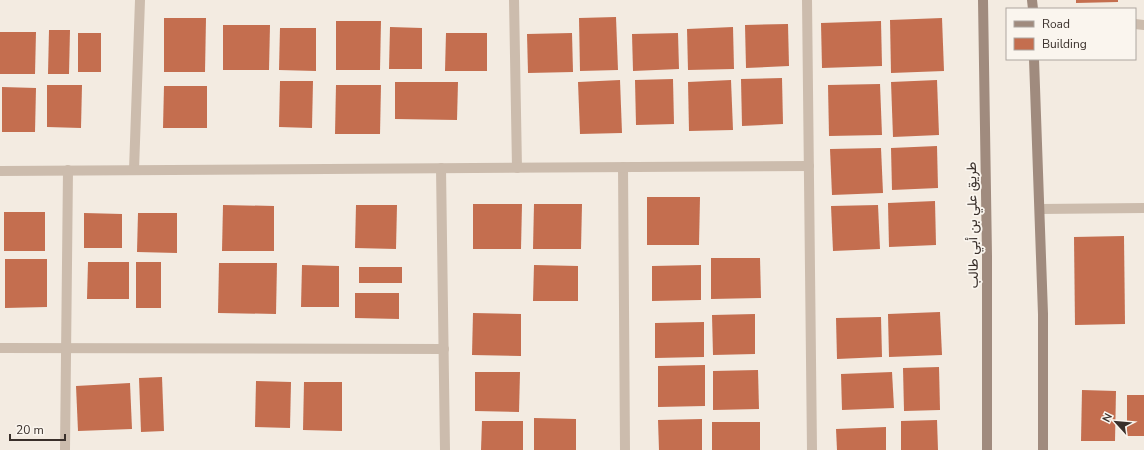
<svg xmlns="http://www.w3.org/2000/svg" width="1144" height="450" font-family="'Nunito Sans',Vazirmatn,sans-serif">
	<rect width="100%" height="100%" fill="#f3ebe1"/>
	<!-- building -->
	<g fill="#c46e4f">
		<polygon points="1076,0 1118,0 1118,2 1076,3"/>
		<polygon points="616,17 618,70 580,71 579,18"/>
		<polygon points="164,18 206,18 205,72 164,72"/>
		<polygon points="942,18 944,71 891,73 890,20"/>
		<polygon points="336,21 381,21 380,70 336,70"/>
		<polygon points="881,21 882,66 822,68 821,23"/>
		<polygon points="788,24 789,66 746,68 745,25"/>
		<polygon points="223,25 270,25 269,70 223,70"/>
		<polygon points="390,27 422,28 422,69 389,69"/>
		<polygon points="733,27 734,69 688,70 687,29"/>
		<polygon points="280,28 316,28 316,71 279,70"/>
		<polygon points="49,30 70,30 69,74 48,74"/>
		<polygon points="0,32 36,32 35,74 0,74"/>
		<rect x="78" y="33" width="23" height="39"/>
		<polygon points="446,33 487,33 487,71 445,71"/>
		<polygon points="572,33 573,72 528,73 527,34"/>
		<polygon points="678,33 679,69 633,71 632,34"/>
		<polygon points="782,78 783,124 742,126 741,79"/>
		<polygon points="673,79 674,124 636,125 635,80"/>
		<polygon points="620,80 622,133 580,134 578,82"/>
		<polygon points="731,80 733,130 689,131 688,82"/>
		<polygon points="937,80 939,135 893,137 891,82"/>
		<polygon points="280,81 313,81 312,128 279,127"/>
		<polygon points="395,82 458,82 457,120 395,119"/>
		<polygon points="880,84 882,135 829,136 828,85"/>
		<polygon points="47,85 82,85 81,128 47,127"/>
		<polygon points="336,85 381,85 380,134 335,134"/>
		<polygon points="164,86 207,86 207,128 163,128"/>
		<polygon points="2,87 36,88 35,132 2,132"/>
		<polygon points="937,146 938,188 892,190 891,148"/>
		<polygon points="881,148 883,193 832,195 830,149"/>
		<polygon points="647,197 700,197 699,245 647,245"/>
		<polygon points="935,201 936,245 889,247 888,203"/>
		<polygon points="473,204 522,204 521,249 473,249"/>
		<polygon points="534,204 582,204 581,249 533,249"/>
		<polygon points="223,205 274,206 274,251 222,251"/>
		<polygon points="356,205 397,205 396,249 355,248"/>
		<polygon points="878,205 880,249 833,251 831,206"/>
		<rect x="4" y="212" width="41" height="39"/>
		<polygon points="84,213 122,214 122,248 84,248"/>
		<polygon points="138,213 177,213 177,253 137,252"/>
		<polygon points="1124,236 1125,324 1075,325 1074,237"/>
		<polygon points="711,258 760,258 761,298 711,299"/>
		<polygon points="5,259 47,259 47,307 5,308"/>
		<polygon points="88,262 129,262 129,299 87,299"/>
		<rect x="136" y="262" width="25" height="46"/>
		<polygon points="219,263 277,263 276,314 218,313"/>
		<polygon points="302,265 339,266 339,307 301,307"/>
		<polygon points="534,265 578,266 578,301 533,301"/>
		<polygon points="701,265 701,300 652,301 652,266"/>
		<rect x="359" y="267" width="43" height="16"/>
		<polygon points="355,293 399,293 399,319 355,318"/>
		<polygon points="940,312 942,355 889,357 888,314"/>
		<polygon points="473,313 521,314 521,356 472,355"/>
		<polygon points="755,314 755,354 713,355 712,315"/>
		<polygon points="881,317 882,357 837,359 836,318"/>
		<polygon points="704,322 704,357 655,358 655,323"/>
		<polygon points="705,365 705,406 658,407 658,366"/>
		<polygon points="939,367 940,410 904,411 903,368"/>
		<polygon points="758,370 759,409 713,410 713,371"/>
		<polygon points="475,372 520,372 519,412 475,411"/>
		<polygon points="892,372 894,408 842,410 841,374"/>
		<polygon points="162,377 164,431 141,432 139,378"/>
		<polygon points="256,381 291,382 290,428 255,427"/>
		<polygon points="304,382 342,382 342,431 303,430"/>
		<polygon points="130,383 132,429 78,431 76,386"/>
		<polygon points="1082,390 1116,391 1115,441 1081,441"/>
		<rect x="1127" y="395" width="17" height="41"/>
		<polygon points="534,418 576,419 576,450 534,450"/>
		<polygon points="702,419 702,450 659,450 658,420"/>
		<polygon points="937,420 938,450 901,450 901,421"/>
		<polygon points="482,421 523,421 523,450 481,450"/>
		<rect x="712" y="422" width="48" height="28"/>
		<polygon points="886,427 886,450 837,450 836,429"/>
	</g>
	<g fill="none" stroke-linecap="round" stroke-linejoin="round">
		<!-- street -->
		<g stroke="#ccbcad" stroke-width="10">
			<polyline points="514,0 517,168"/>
			<polyline points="807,0 812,450"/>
			<polyline points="1135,24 1144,25"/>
			<polyline points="623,167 625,450"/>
			<polyline points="441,168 445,450"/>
			<polyline points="134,170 140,0"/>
			<polyline points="0,171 809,166"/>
			<polyline points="1040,209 1144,208"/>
			<polyline points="0,348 444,349"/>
			<polyline points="65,450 68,170"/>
		</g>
		<!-- secondary -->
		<g stroke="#a08b7e" stroke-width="10">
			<polyline points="983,0 987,256 987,450"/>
			<polyline points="1032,0 1033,9"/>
			<polyline points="1034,59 1043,314 1043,450"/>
		</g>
	</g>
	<g text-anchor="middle" stroke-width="3.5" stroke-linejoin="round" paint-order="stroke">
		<!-- street labels -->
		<g font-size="14" fill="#3a302b" stroke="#faf5ee">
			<text transform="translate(972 225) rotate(-91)" y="5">طريق علي بن أبي طالب</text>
		</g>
	</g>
	<!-- legend -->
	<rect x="1006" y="8" width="130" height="52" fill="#faf5ee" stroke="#ada6a0"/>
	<rect x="1014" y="21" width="20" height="6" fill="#a08b7e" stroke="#ada6a0"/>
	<text x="1042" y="28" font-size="12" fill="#3a302b">Road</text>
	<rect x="1014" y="38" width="20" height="12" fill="#c46e4f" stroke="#ada6a0"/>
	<text x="1042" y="48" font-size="12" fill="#3a302b">Building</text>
	<!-- north arrow -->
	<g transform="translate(1116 422) rotate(297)" stroke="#faf5ee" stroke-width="3" paint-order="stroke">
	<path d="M0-3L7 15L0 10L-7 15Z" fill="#3a302b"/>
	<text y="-6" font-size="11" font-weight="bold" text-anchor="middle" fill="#3a302b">N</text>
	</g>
	<!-- scale -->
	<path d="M10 434v6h55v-6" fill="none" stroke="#3a302b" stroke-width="2"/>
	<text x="16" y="434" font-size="12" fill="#3a302b" stroke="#faf5ee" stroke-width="3" paint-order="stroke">20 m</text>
</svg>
